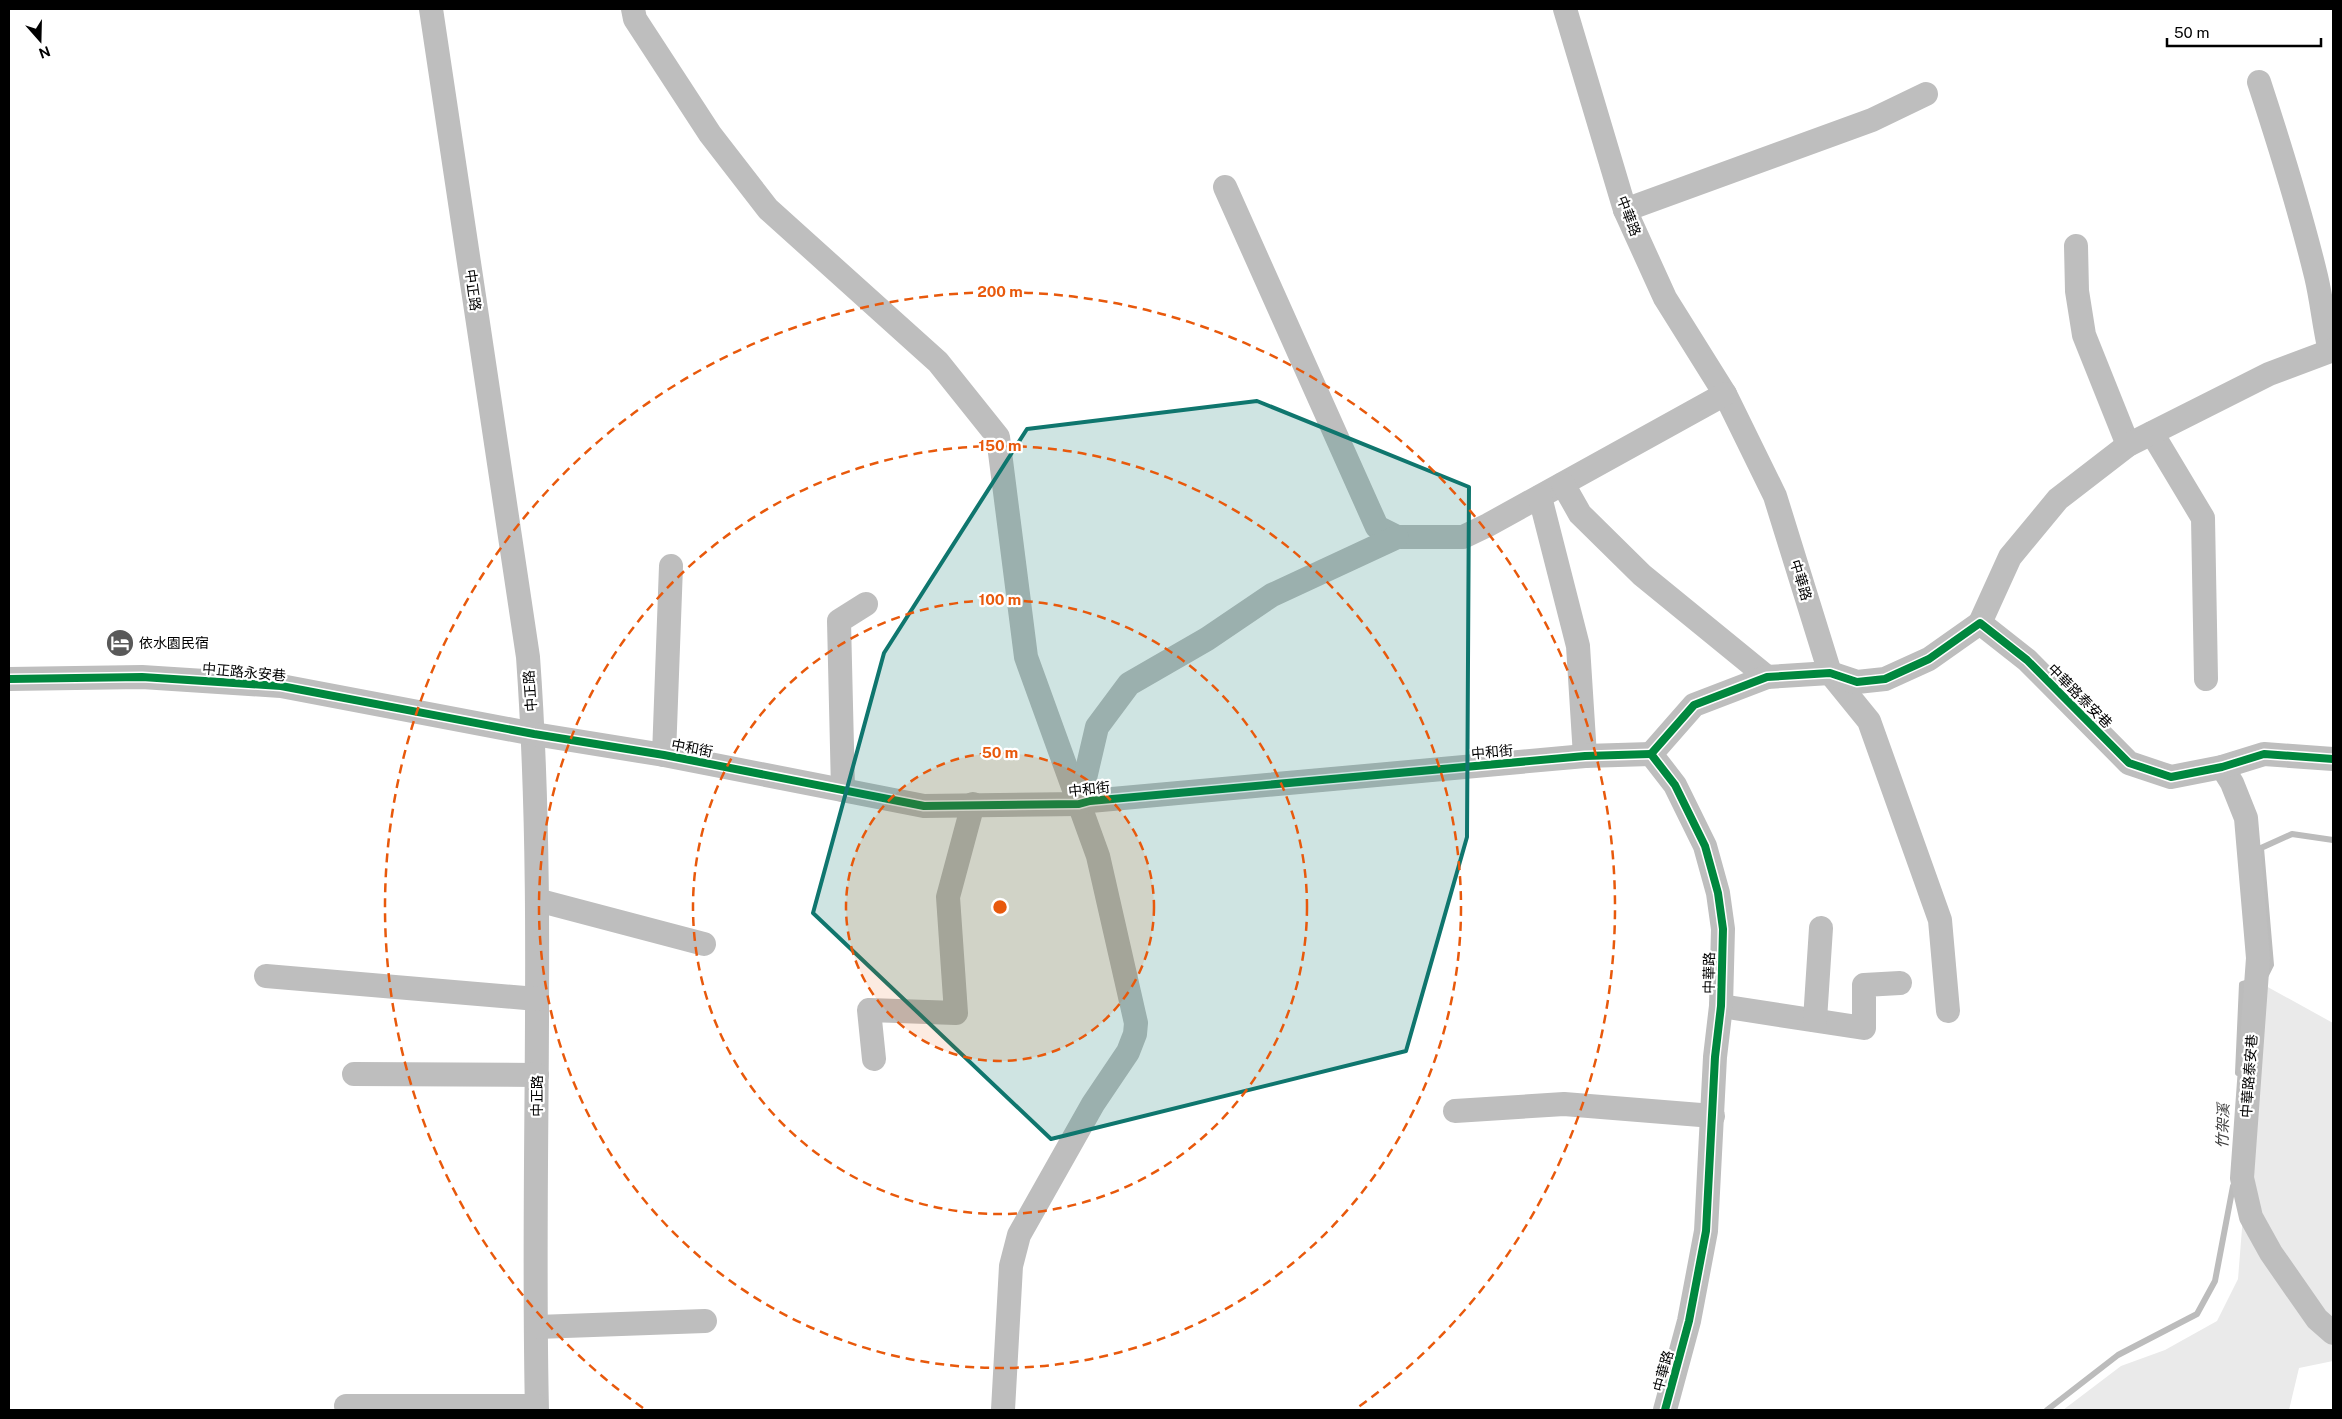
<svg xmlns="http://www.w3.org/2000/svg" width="2342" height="1419" font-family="'Public Sans','Noto Sans TC',sans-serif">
	<rect width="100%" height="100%" fill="#fff"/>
	<!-- green -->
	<polygon fill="#eaeaea" points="2246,975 2333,1023 2333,1361 2299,1368 2289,1410 2063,1410 2121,1366 2165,1350 2217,1321 2238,1279 2247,1166"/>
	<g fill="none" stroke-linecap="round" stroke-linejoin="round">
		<!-- stream -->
		<g stroke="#bcbcbc" stroke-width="6">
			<polyline points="2266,975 2271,965 2261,848 2292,834 2333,840"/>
			<polyline points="2238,1073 2242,984 2252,981"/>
			<polyline points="2047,1410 2118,1355 2197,1314 2215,1281 2233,1186"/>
		</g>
		<!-- minor -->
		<g stroke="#bebebe" stroke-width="24">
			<path d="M431,9l97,648c18,250 3,502 9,753"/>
			<polyline points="633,9 635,19 710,134 768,209 938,362 998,437 1026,657 1098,856 1136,1023 1135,1034 1128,1052 1093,1104 1019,1235 1011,1266 1003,1410"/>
			<polyline points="1565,9 1625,210 1665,298 1725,394 1775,496 1830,673 1869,721 1940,920 1948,1011"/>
			<path d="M2259,82c21,64 41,128 57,194 6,25 8,50 14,75"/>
			<polyline points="1225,187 1377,527 1397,537 1463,537 1488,525 1725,394"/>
			<polyline points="1625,210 1872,120 1926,94"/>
			<polyline points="2076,246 2077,291 2084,335 2128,445"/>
			<polyline points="2152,433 2203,518 2206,679"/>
			<polyline points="1563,484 1580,514 1642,575 1767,677"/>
			<polyline points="1540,497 1578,646 1585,756"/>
			<polyline points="1980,623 2010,557 2058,499 2128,445 2269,374 2333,350"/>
			<polyline points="9,679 142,677 281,686 534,734 664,755 924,806 1079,804 1090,801 1585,756 1651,754"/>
			<polyline points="664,755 671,566"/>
			<polyline points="2222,767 2232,783 2246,818 2258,958 2242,1178 2251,1217 2271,1253 2317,1319 2333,1333"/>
			<polyline points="843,790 839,621 866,604"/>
			<polyline points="1079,804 1097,727 1129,684 1207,639 1272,595 1397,537"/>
			<polyline points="537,900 704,944"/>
			<polyline points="266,976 537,999"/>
			<polyline points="1721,1006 1864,1028 1864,985 1900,983"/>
			<polyline points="1815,1020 1821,928"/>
			<polyline points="874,1059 869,1010 956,1013 948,897 973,804"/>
			<polyline points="354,1074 537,1075"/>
			<polyline points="1455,1111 1564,1104 1713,1116"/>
			<polyline points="537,1327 705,1321"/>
			<polyline points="346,1406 536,1406"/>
			<polyline points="1665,1410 1689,1321 1706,1231 1715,1057 1721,1006 1723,929 1718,893 1705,846 1675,785 1651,754 1694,705 1767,677 1830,673 1857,682 1885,679 1929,659 1980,623 2027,660 2129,763 2171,777 2222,767 2264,754 2333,759"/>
		</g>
		<defs>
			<g id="cycleway">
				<polyline points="9,679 142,677 281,686 534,734 664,755 924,806 1079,804 1090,801 1585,756 1651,754"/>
				<polyline points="1665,1410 1689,1321 1706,1231 1715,1057 1721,1006 1723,929 1718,893 1705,846 1675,785 1651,754 1694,705 1767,677 1830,673 1857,682 1885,679 1929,659 1980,623 2027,660 2129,763 2171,777 2222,767 2264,754 2333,759"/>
			</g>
		</defs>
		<!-- cycleway casing -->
		<use href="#cycleway" stroke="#fff" stroke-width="11"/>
		<!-- cycleway -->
		<use href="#cycleway" stroke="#00873e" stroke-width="8"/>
	</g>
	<!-- marked area -->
	<path fill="#0f766e" fill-opacity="0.2" stroke="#0f766e" stroke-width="4" stroke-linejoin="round" d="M1257,401l212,86 -2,350 -61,214 -355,88 -238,-226 71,-260 143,-224z"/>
	<!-- distance rings -->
	<circle cx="1000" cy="907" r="154" fill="#e8590c" fill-opacity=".12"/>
	<g fill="none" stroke="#e8590c" stroke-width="2.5" stroke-dasharray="9 6">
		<circle cx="1000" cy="907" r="154"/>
		<circle cx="1000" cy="907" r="307"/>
		<circle cx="1000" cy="907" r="461"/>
		<path d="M643 1408A615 615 0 1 1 1357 1408"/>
	</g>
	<!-- icons -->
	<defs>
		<symbol id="hotel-disc" viewBox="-11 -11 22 22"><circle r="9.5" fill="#595959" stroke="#fff"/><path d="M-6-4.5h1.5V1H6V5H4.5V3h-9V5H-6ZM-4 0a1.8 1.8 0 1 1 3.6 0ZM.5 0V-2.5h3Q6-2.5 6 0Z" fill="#fff"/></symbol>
	</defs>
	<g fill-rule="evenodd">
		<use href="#hotel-disc" x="104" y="627" width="32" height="32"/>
	</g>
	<g text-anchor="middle" stroke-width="4.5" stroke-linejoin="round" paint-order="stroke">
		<!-- street labels -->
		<g font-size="14" fill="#000" stroke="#fff">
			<text transform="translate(1629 216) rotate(69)" y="5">中華路</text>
			<text transform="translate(473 290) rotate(82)" y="5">中正路</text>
			<text transform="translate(1801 580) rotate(73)" y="5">中華路</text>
			<text transform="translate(244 672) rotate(5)" y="5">中正路永安巷</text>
			<text transform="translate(530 691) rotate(-94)" y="5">中正路</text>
			<text transform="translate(2080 696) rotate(45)" y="5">中華路泰安巷</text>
			<text transform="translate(692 748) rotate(11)" y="5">中和街</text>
			<text transform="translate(1492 752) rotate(-5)" y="5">中和街</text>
			<text transform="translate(1089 789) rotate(-6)" y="5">中和街</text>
			<text transform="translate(1709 973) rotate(-89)" y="5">中華路</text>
			<text transform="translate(2249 1076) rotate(-86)" y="5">中華路泰安巷</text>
			<text transform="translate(537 1096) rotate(-90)" y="5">中正路</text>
			<text transform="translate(1663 1371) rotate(-75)" y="5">中華路</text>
		</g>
		<!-- poi labels -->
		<g font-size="14" fill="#000" stroke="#fff" text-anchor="start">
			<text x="139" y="648">依水園民宿</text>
		</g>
		<!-- water labels -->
		<g font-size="15" font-style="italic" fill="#404040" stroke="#fff">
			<text transform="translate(2223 1126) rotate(-88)" y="5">竹架溪</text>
		</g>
	</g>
	<circle cx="1000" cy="907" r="8" fill="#e8590c" stroke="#fff" stroke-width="2.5"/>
	<g font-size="15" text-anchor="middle" font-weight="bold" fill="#e8590c" stroke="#fff" stroke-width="4.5" stroke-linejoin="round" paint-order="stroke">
		<text x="1000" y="297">200 m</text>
		<text x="1000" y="451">150 m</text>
		<text x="1000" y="605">100 m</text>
		<text x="1000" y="758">50 m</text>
	</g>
	<!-- border -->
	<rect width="2342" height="1419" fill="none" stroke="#000000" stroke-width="20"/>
	<!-- north arrow -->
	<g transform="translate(40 40) rotate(160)" stroke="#ffffff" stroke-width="4" paint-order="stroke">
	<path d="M0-4L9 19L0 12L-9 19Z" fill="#000000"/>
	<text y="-8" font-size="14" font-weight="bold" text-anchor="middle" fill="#000000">N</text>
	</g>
	<!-- scale -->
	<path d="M2167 38v8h154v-8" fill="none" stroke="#000000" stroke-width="2.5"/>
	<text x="2174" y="38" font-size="15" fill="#000000" stroke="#ffffff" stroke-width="4" paint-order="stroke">50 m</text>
</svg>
